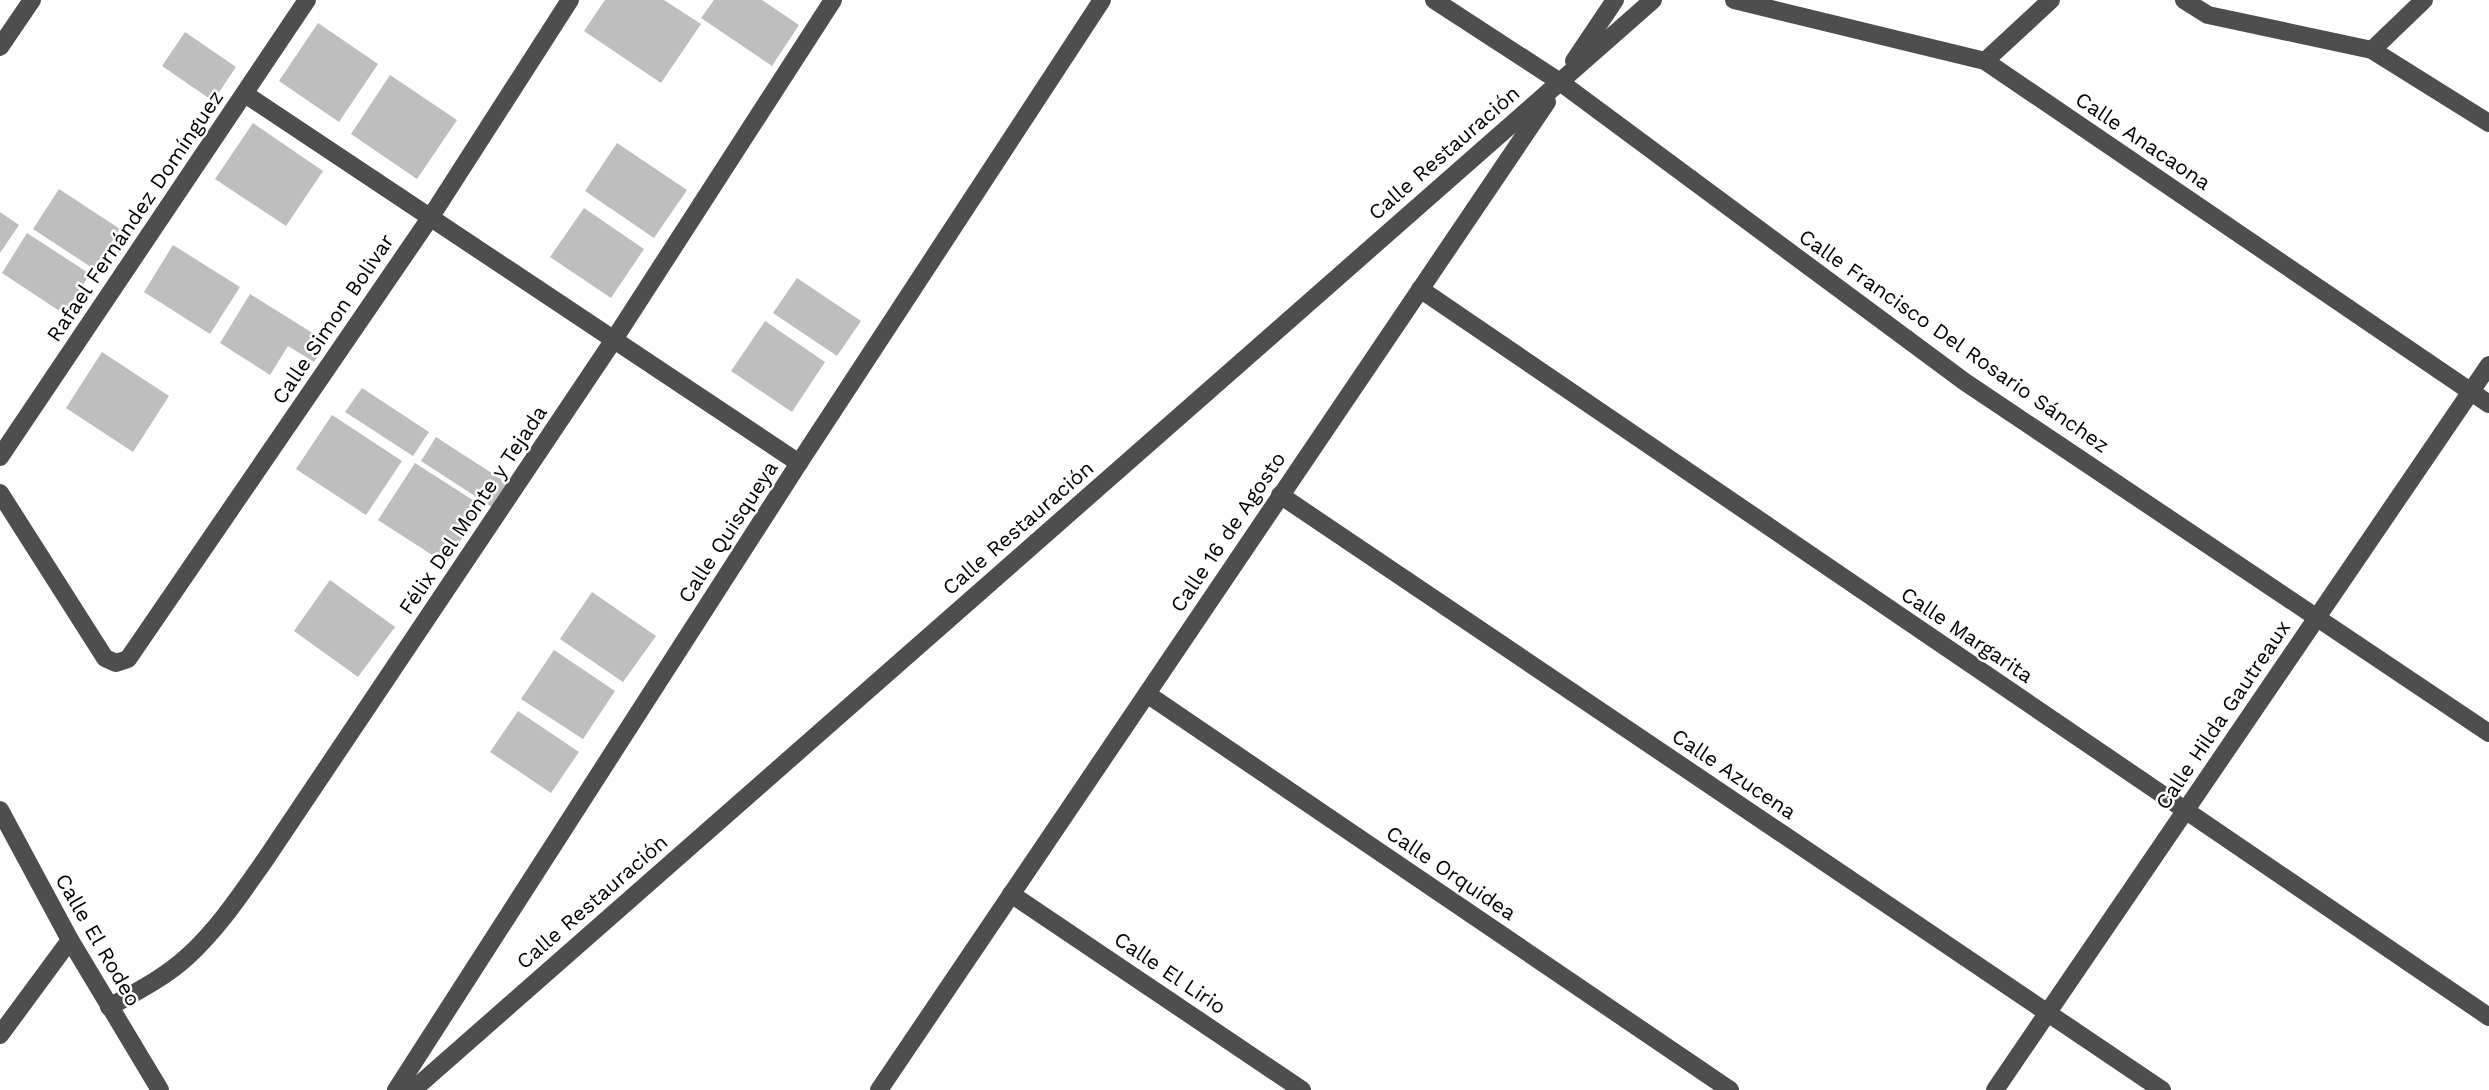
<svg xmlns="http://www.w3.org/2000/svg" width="2489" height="1090" font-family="'Work Sans',sans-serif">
	<rect width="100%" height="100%" fill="#fff"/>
	<!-- building -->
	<g fill="#bebebe">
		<polygon points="605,0 664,0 701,24 661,83 584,31"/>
		<polygon points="714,0 762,0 799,25 772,66 701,18"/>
		<polygon points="318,23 378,64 339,122 279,81"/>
		<polygon points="185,32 236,67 213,101 162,66"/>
		<polygon points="390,75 457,120 417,179 351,134"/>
		<polygon points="253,123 323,171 286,226 215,179"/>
		<polygon points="617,143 687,190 654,238 585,191"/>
		<polygon points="59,189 120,229 94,269 33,229"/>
		<polygon points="584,208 644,249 611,298 550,257"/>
		<polygon points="0,212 19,225 0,253"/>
		<polygon points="27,233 90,274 64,314 2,273"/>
		<polygon points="173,245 240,287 210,334 144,292"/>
		<polygon points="797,278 861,321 837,356 773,313"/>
		<polygon points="250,294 327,342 314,362 288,346 270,375 220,343"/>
		<polygon points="765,321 825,362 792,412 731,371"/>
		<polygon points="102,352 169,396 133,452 66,408"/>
		<polygon points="362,388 429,432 413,456 345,412"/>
		<polygon points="332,415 402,461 366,515 296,469"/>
		<polygon points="436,437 507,483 492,507 421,461"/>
		<polygon points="415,463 482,506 446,564 378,520"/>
		<polygon points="330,580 395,627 358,677 294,631"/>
		<polygon points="592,592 656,636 623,682 560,639"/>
		<polygon points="554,650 615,691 583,739 521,699"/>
		<polygon points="518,711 579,752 551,793 490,752"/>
	</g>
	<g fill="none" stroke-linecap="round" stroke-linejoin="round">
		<!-- minor -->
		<g stroke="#4e4e4e" stroke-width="18">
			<polyline points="1434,0 1560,82 1965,382 2489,733"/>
			<polyline points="1734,0 1985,61 2489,404"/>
			<polyline points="2184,0 2208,15 2372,50 2489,123"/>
			<polyline points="0,47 32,0"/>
			<polyline points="2372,50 2424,0"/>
			<polyline points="1574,61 1615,0"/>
			<polyline points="1985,61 2051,0"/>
			<polyline points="245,94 799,463"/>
			<polyline points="1420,289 2489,1017"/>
			<polyline points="0,457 307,0"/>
			<polyline points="0,493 105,658 116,663 128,659 430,218 570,0"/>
			<polyline points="1280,495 2162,1090"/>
			<polyline points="1147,694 1730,1090"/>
			<polyline points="0,810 70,940 160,1090"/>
			<polyline points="1011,894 1302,1090"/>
			<path d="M109,1007c27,-15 55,-29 78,-50 31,-28 54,-63 78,-97l348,-519 220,-341"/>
			<polyline points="0,1035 70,940"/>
			<polyline points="396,1090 799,463 1102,0"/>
			<polyline points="413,1090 1653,0"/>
			<polyline points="879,1090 1547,102"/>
			<polyline points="1995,1090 2489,365"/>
		</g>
	</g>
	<g text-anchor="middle" stroke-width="5" stroke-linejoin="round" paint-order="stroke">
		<!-- street labels -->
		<g font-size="21" fill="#000" stroke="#fff">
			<text transform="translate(2143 141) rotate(34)" y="7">Calle Anacaona</text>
			<text transform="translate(1444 153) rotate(-41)" y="7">Calle Restauración</text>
			<text transform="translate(135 216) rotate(-56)" y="7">Rafael Fernández Domínguez</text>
			<text transform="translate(333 319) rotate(-56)" y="7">Calle Simon Bolivar</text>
			<text transform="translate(1954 341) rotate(35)" y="7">Calle Francisco Del Rosario Sánchez</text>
			<text transform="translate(473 510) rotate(-56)" y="7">Félix Del Monte y Tejada</text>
			<text transform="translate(1018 528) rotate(-41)" y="7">Calle Restauración</text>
			<text transform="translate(728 532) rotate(-57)" y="7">Calle Quisqueya</text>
			<text transform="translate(1228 532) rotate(-56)" y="7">Calle 16 de Agosto</text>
			<text transform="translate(1967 635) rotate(34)" y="7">Calle Margarita</text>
			<text transform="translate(2223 715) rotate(-56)" y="7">Calle Hilda Gautreaux</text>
			<text transform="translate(1734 774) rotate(34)" y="7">Calle Azucena</text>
			<text transform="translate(1451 873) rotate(34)" y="7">Calle Orquidea</text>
			<text transform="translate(592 902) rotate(-41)" y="7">Calle Restauración</text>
			<text transform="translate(98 940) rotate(60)" y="7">Calle El Rodeo</text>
			<text transform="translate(1170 973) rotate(34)" y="7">Calle El Lirio</text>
		</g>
	</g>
</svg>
